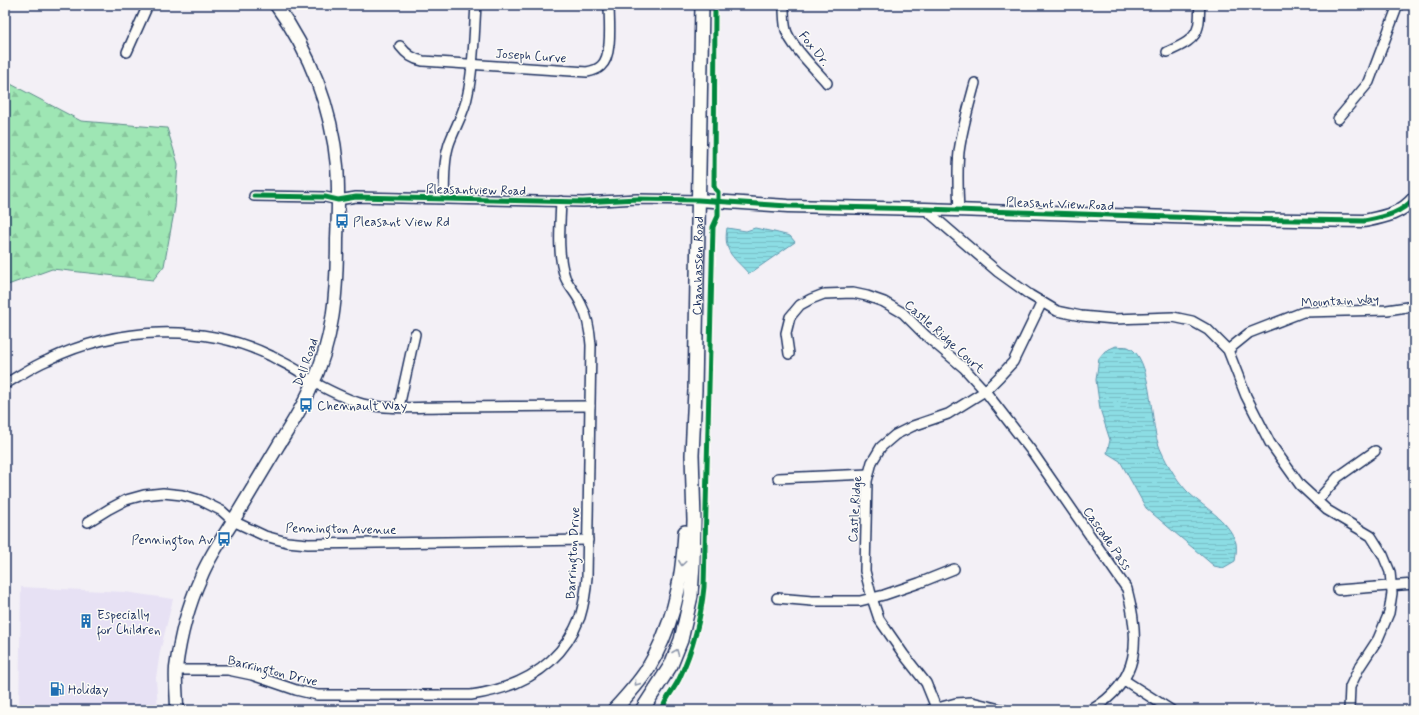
<svg xmlns="http://www.w3.org/2000/svg" width="1419" height="715" font-family="Mynerve,sans-serif">
	<defs>
		<pattern id="forest-firs" width="22" height="20" patternUnits="userSpaceOnUse"><rect width="22" height="20" fill="#9ee6b4"/><path d="M5 1l3.5 6h-7zM16 11l3.5 6h-7z" fill="#88c69d"/></pattern>
		<pattern id="water-rules" width="6" height="5" patternUnits="userSpaceOnUse"><rect width="6" height="5" fill="#8cdde4"/><path d="M0 2.5h6" fill="none" stroke="#78bec6"/></pattern>
	</defs>
	<rect width="100%" height="100%" fill="#f3f0f6"/>
	<filter id="ink" filterUnits="userSpaceOnUse"><feTurbulence type="fractalNoise" baseFrequency=".025" numOctaves="2"/><feDisplacementMap in="SourceGraphic" scale="8" xChannelSelector="R" yChannelSelector="G"/><feConvolveMatrix kernelMatrix="1 2 1 2 8 2 1 2 1" color-interpolation-filters="sRGB"/></filter>
	<g filter="url(#ink)">
		<!-- built -->
		<polygon fill="#e7e1f4" points="21,587 125,592 173,599 160,652 156,678 158,710 19,710"/>
		<!-- forest -->
		<polygon fill="url(#forest-firs)" stroke="#5c8a89" points="5,81 81,121 167,128 178,164 175,207 164,266 153,280 52,269 5,286"/>
		<!-- water -->
		<g fill="url(#water-rules)" stroke="#5f97ae">
			<path d="M727,228l19,3 9,-3 19,4 16,4 5,6 -46,32c-15,-17 -26,-21 -22,-46z"/>
			<path d="M1116,346c3,1 9,0 12,1 24,9 22,74 30,96 5,15 18,36 28,47 17,18 42,28 50,53 1,5 0,13 -1,18l-12,7 -9,-2 -68,-58 -26,-47 -13,-8 3,-13 -10,-31 -4,-29 3,-22 6,-7z"/>
		</g>
		<g fill="none" stroke-linecap="round" stroke-linejoin="round">
			<defs>
				<g id="street">
					<path d="M784,5c0,8 0,17 2,25 4,15 30,40 41,53"/>
					<path d="M400,46c7,9 13,13 23,15l164,11c5,-1 10,-2 14,-6 12,-10 8,-46 8,-61"/>
					<polyline points="127,52 148,5"/>
					<path d="M1167,52c11,-5 28,-11 31,-25 2,-7 1,-15 2,-22"/>
					<polyline points="1338,119 1369,82 1398,5"/>
					<polyline points="254,196 325,197 338,200 356,197 583,202 637,199 698,200"/>
					<path d="M444,199c1,-18 -1,-37 5,-55 6,-17 16,-32 19,-51 6,-29 6,-59 8,-88"/>
					<polyline points="925,209 998,272 1030,295 1057,311 1081,316 1114,319 1173,317 1192,321 1208,330 1228,350 1246,396 1270,443 1300,485 1327,510 1371,536 1383,555 1390,572 1392,593 1389,613 1378,639 1359,668 1350,687 1349,710"/>
					<path d="M959,211c-1,-20 -2,-40 0,-59 3,-23 10,-47 16,-69"/>
					<polyline points="1228,350 1249,333 1303,312 1387,310 1414,306"/>
					<path d="M789,354l-3,-21 4,-16 10,-12 11,-6 13,-5 29,-1 14,3 17,6 19,11 22,22 39,33 21,23 48,62 94,136c13,50 14,92 -36,121"/>
					<path d="M5,384c14,-8 28,-18 43,-24 68,-33 154,-38 223,-4 9,5 20,10 29,16 5,4 10,9 15,11 15,8 32,17 48,21 26,6 56,3 83,3 48,0 96,-1 144,-1"/>
					<polyline points="399,407 415,334"/>
					<polyline points="778,478 869,474"/>
					<polyline points="1317,501 1338,477 1375,451"/>
					<polyline points="88,522 109,509 126,500 144,495 163,493 182,495 200,500 222,511 233,521 265,536 287,542 308,544 588,540"/>
					<polyline points="1338,590 1414,584"/>
					<polyline points="777,598 812,601 860,601 884,595 919,583 954,569"/>
					<path d="M176,670h52l24,5 44,15 21,5h154c49,-7 90,-29 109,-78 4,-13 6,-26 7,-40l4,-232c-1,-15 -3,-28 -10,-41 -4,-10 -12,-17 -16,-27 -8,-24 -5,-50 -4,-76"/>
					<polyline points="1124,680 1171,710"/>
					<polyline points="930,710 956,703 972,702 1004,710"/>
					<polyline points="937,710 926,683 904,655 879,619 872,598 865,571 867,481 872,462 881,447 895,435 913,426 948,414 985,391 1000,376 1013,362 1042,302"/>
				</g>
				<g id="secondary">
					<path d="M698,200l90,6 137,3 308,10 131,2c19,-4 37,-7 50,-23"/>
					<path d="M177,710c0,-14 -2,-28 -1,-42 4,-31 12,-62 25,-91 8,-20 21,-38 32,-56 15,-25 30,-50 45,-75 11,-18 23,-36 32,-56 24,-50 27,-97 27,-151 1,-24 2,-49 0,-73 -5,-57 -27,-114 -61,-161"/>
				</g>
				<g id="primary">
					<polyline points="177,707 178,710"/>
					<path d="M614,710c12,-13 24,-26 33,-40 25,-41 36,-90 38,-138"/>
					<path id="s1" d="M642,710l29,-45 10,-25 10,-44 2,-33 1,-43 -2,-65 3,-65 7,-385"/>
				</g>
			</defs>
			<!-- street casing -->
			<use href="#street" stroke="#1b2f5e" stroke-width="12"/>
			<!-- secondary casing -->
			<use href="#secondary" stroke="#1b2f5e" stroke-width="15"/>
			<!-- primary casing -->
			<use href="#primary" stroke="#1b2f5e" stroke-width="16"/>
			<!-- street -->
			<use href="#street" stroke="#fdfcf7" stroke-width="9"/>
			<!-- secondary -->
			<use href="#secondary" stroke="#fdfcf7" stroke-width="12"/>
			<!-- primary -->
			<use href="#primary" stroke="#fdfcf7" stroke-width="13"/>
			<defs>
				<g id="cycleway">
					<path d="M254,196l71,1 13,3 18,-3 227,5 54,-3 61,1 90,6 137,3 308,10 131,2c19,-4 37,-7 50,-23"/>
					<path d="M662,710c3,-12 13,-21 18,-33 13,-28 21,-59 24,-90l9,-360 5,-11v-24l-3,-3 -1,-3 1,-181"/>
				</g>
			</defs>
			<!-- cycleway casing -->
			<use href="#cycleway" stroke="#fdfcf7" stroke-width="8"/>
			<!-- cycleway -->
			<use href="#cycleway" stroke="#00873e" stroke-width="5"/>
		</g>
		<!-- one-way arrows -->
		<defs><path id="oneway-chevron" d="M-2-3.5L2.5 0L-2 3.5" fill="none" stroke-width="1.6" stroke-linecap="round" stroke-linejoin="round"/></defs>
		<g stroke="#8c96aa">
			<use href="#oneway-chevron" transform="translate(682 563) rotate(98)"/>
			<use href="#oneway-chevron" transform="translate(676 652) rotate(-68)"/>
			<use href="#oneway-chevron" transform="translate(637 683) rotate(127)"/>
		</g>
	</g>
	<!-- icons -->
	<defs>
		<symbol id="bus-bare" viewBox="-9 -9 18 18"><path d="M-5-6H5V4H4V6H2V4H-2V6H-4V4H-5ZM-3.5-4V0h7V-4ZM-3.5 1.2v1.5H-2V1.2ZM2 1.2v1.5H3.5V1.2Z" fill="#1f6fb2" stroke="#fdfcf7" stroke-width="2.5" paint-order="stroke"/></symbol>
		<symbol id="building-bare" viewBox="-9 -9 18 18"><path d="M-4-6H4V6H1V3H-1V6H-4ZM-2.5-4.3h1.7v1.8h-1.7ZM.8-4.3h1.7v1.8H.8ZM-2.5-1h1.7V.8h-1.7ZM.8-1h1.7V.8H.8Z" fill="#1f6fb2" stroke="#fdfcf7" stroke-width="2.5" paint-order="stroke"/></symbol>
		<symbol id="fuel-bare" viewBox="-9 -9 18 18"><path d="M-5.5-6h7V0h2V4h1.3V-2.5L3-4.5l.8-.8L6-3V5H2.5V1h-1V6h-7ZM-4.2-4.7v3.2H.2V-4.7Z" fill="#1f6fb2" stroke="#fdfcf7" stroke-width="2.5" paint-order="stroke"/></symbol>
	</defs>
	<g fill-rule="evenodd">
		<use href="#bus-bare" x="332" y="211" width="20" height="20"/>
		<use href="#bus-bare" x="296" y="395" width="20" height="20"/>
		<use href="#bus-bare" x="214" y="529" width="20" height="20"/>
		<use href="#building-bare" x="76" y="611" width="20" height="20"/>
		<use href="#fuel-bare" x="47" y="679" width="20" height="20"/>
	</g>
	<g text-anchor="middle" stroke-width="3" stroke-linejoin="round" paint-order="stroke">
		<!-- street labels -->
		<g font-size="13" fill="#1b2f5e" stroke="#fdfcf7">
			<text transform="translate(815 48) rotate(51)" y="5">Fox Dr.</text>
			<text transform="translate(531 55) rotate(4)" y="5">Joseph Curve</text>
			<text transform="translate(476 189) rotate(1)" y="5">Pleasantview Road</text>
			<text transform="translate(1060 203) rotate(2)" y="5">Pleasant View Road</text>
			<text dy="5" stroke="none"><textPath href="#s1" startOffset="456">Chanhassen Road</textPath></text>
			<text transform="translate(1340 300) rotate(-3)" y="5">Mountain Way</text>
			<text transform="translate(945 336) rotate(42)" y="5">Castle Ridge Court</text>
			<text transform="translate(305 362) rotate(-70)" y="5">Dell Road</text>
			<text transform="translate(854 509) rotate(-86)" y="5">Castle Ridge</text>
			<text transform="translate(341 528) rotate(1)" y="5">Pennington Avenue</text>
			<text transform="translate(1108 538) rotate(55)" y="5">Cascade Pass</text>
			<text transform="translate(572 553) rotate(-87)" y="5">Barrington Drive</text>
			<text transform="translate(273 670) rotate(14)" y="5">Barrington Drive</text>
		</g>
		<!-- poi labels -->
		<g font-size="13" fill="#1b2f5e" stroke="#fdfcf7" text-anchor="start">
			<text x="353" y="226">Pleasant View Rd</text>
			<text x="317" y="410">Chennault Way</text>
			<text x="213" y="544" text-anchor="end">Pennington Av</text>
			<text x="97" y="619">Especially<tspan x="97" dy="15">for Children</tspan></text>
			<text x="68" y="694">Holiday</text>
		</g>
	</g>
	<!-- margin -->
	<rect width="1419" height="715" fill="none" stroke="#fdfcf7" stroke-width="20"/>
	<rect x="10" y="10" width="1399" height="695" fill="none" stroke="#1b2f5e" stroke-width="1.5" filter="url(#ink)"/>
</svg>
